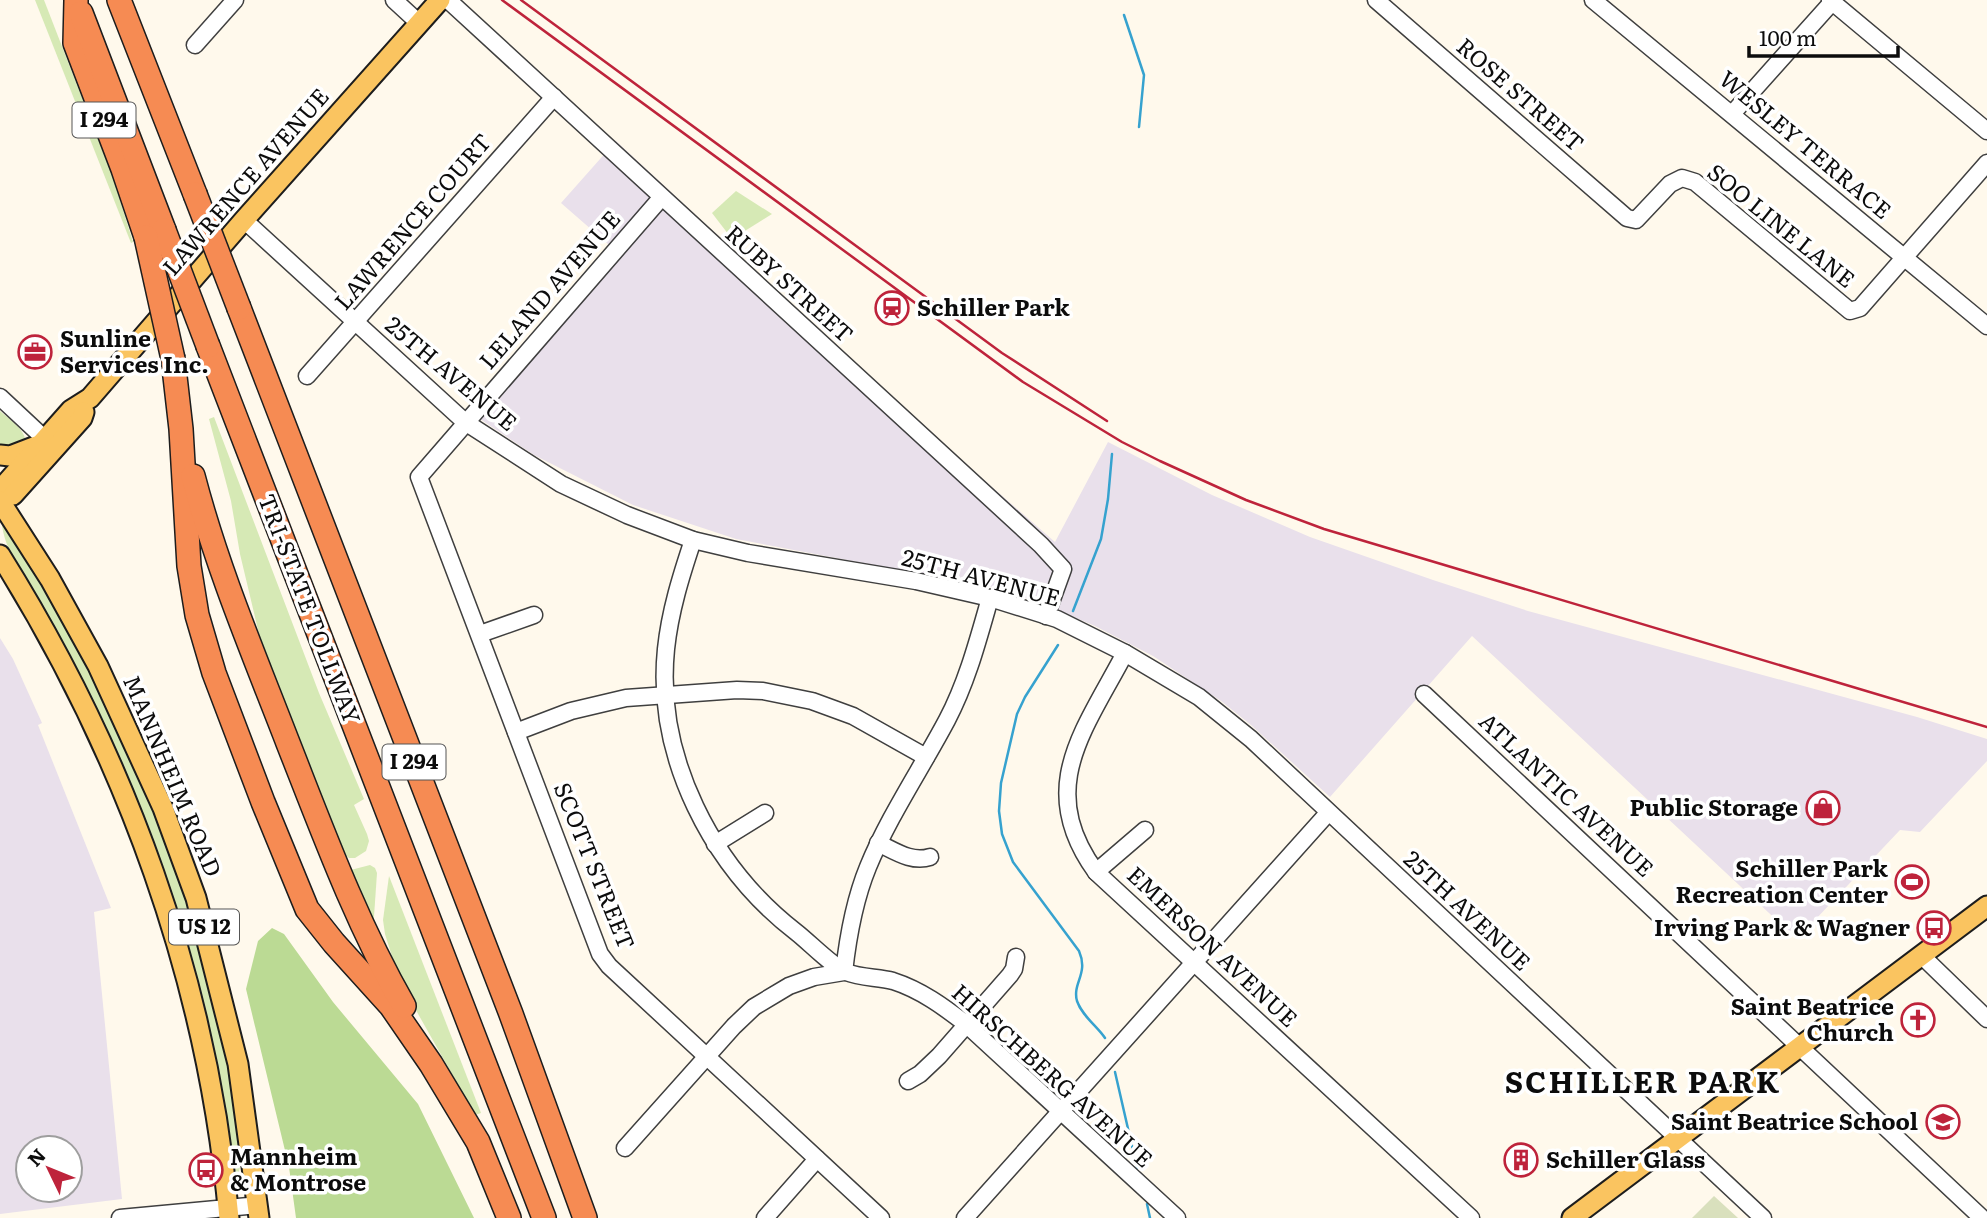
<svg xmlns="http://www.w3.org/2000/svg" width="1987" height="1218" font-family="Literata,serif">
	<rect width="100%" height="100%" fill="#fff9ec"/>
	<!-- industrial -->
	<g fill="#e9e0eb" fill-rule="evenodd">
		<polygon points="616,141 927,430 1055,542 1108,442 1212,495 1310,537 1433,580 1528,611 1917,717 1987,739 1987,761 1920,832 1900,830 1797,939 1472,636 1330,797 1251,725 1221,701 1153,656 1095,626 1038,602 990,587 736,539 633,505 534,455 474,415 616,251 561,203"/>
		<path d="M0,638l13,21 29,64 -4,2 73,183 -17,4 28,287 -122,15zM70,1148v42h-42v-42z"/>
	</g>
	<!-- green -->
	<g fill="#d6e9b5">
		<polygon points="35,0 44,0 113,178 133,242 131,243"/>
		<polygon points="736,191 772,214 732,239 712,213"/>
		<path d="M0,411c10,9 25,18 26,32l-26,7z"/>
		<polygon points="214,417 319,693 364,799 354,805 367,834 369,841 366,851 355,858 349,858 342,852 264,655 240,554 231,501 209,419"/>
		<path d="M4,525c110,173 198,366 229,571 4,26 15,59 3,83l-2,-1c-22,-163 -63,-306 -131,-456 -18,-40 -40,-79 -62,-117 -15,-26 -34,-49 -39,-79z"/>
		<polygon points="370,865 375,868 377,873 373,931 347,871"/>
		<polygon points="389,876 481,1113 475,1115 408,996 396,969 385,934 383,920"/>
	</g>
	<!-- forest -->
	<polygon fill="#bbda94" points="272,928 284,934 333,1002 418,1104 474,1218 296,1218 289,1167 246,989 258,941"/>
	<!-- cemetery -->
	<polygon fill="#d9e0bd" points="1714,1196 1738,1218 1692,1218"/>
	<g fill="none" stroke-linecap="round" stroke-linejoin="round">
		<!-- stream -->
		<g stroke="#36a2cf" stroke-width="2.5">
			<polyline points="1124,15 1144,75 1139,127"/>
			<polyline points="1073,611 1101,539 1108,499 1112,454"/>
			<path d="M1058,645l-33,52 -8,17 -16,69 -2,28 3,23 11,28 66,89c10,23 -7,32 -2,50 5,15 20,25 28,37"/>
			<polyline points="1115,1072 1137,1168"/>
			<polyline points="1147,1204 1150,1218"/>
		</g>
		<defs>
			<g id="minor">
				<polyline points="394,0 419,23"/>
				<polyline points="448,0 1041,545 1063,569 1046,616"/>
				<polyline points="1376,0 1627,218 1636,220 1670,184 1682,178 1695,182 1850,311 1860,308 1987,163"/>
				<polyline points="1593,0 1987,326"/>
				<polyline points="1830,0 1987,131"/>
				<polyline points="195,45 235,0"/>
				<polyline points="1732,114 1834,0"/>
				<polyline points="661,198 419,477 600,954 609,966 881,1218"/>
				<polyline points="244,220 465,422 561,484 627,515 693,540 748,553 916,581 990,598 1057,619 1125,653 1199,697 1251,739 1763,1218"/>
				<polyline points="307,376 554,97"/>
				<polyline points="0,397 45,439"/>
				<path d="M693,540c-12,36 -23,71 -27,109 -11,108 46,218 130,283 13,10 37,35 50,40 15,6 32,5 47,9 28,9 51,26 73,43l211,194"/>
				<polyline points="480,634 534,615"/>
				<path d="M1125,653c-41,78 -90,135 -29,219l375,346"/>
				<polyline points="1424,694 1982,1218"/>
				<polyline points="516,732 571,711 626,698 737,690 763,691 812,701 853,716 926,757"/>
				<path d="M878,843c17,8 34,20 52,14"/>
				<polyline points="715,844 765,813"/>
				<polyline points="1096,872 1145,830"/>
				<polyline points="1921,955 1987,1019"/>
				<polyline points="908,1081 920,1074 939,1056 1010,975 1014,969 1016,957"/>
				<path d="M625,1148l109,-122 20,-19 35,-21 25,-9 30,-5c4,-36 10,-71 24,-105 21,-51 53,-98 79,-147 20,-38 31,-80 43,-122"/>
				<polyline points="120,1218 258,1205"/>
				<polyline points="765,1218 817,1159"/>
				<polyline points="965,1218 1328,813"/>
			</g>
			<g id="major">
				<polyline points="0,455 10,456 36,446"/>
				<polyline points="0,490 71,410 90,398 244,220 440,0"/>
				<polyline points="13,495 82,418 84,412"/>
				<polyline points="0,501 50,579 98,666 163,808 196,898 238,1064 259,1218"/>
				<path d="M0,555c126,201 208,426 229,663"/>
				<path d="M1572,1218c139,-103 276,-209 415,-312"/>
			</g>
			<g id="highway">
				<polyline points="119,0 195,194"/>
				<polyline points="76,1 75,43 123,169 146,237"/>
				<polyline points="81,13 164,230"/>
				<polyline points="239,308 511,1014 585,1218"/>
				<polyline points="208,346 544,1218"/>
				<polyline points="173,359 181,429 189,566 197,615 214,673 263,802 307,909 334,943 391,1006 431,1064 478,1142 509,1218"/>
				<path d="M193,476c24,92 61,179 95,267 35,89 68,179 116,263"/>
			</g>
		</defs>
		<!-- minor casing -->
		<use href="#minor" stroke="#3f3f3f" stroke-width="19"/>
		<!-- major casing -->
		<use href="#major" stroke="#1d1d1d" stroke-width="23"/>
		<!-- highway casing -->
		<use href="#highway" stroke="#1d1d1d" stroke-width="26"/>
		<!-- minor -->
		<use href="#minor" stroke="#fff" stroke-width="16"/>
		<!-- major -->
		<use href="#major" stroke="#fac460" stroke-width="19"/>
		<!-- highway -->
		<use href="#highway" stroke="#f68b53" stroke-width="23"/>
		<!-- rail -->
		<g stroke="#be233b" stroke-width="2.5">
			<polyline points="502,0 1023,382 1122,442 1160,461 1246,500 1324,529 1987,727"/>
			<polyline points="521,0 1002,353 1107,421"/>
		</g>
		<defs>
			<g id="highway-bridge">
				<polyline points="195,194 239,308"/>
				<polyline points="164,230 208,346"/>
				<polyline points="146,237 173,359"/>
			</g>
		</defs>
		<!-- highway-bridge casing -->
		<use href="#highway-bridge" stroke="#1d1d1d" stroke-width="26" stroke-linecap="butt"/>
		<!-- highway-bridge -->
		<use href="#highway-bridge" stroke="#f68b53" stroke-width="23"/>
	</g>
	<!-- icons -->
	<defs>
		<symbol id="station-ring" viewBox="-11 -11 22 22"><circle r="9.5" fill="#fff" stroke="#be233b" stroke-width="1.5"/><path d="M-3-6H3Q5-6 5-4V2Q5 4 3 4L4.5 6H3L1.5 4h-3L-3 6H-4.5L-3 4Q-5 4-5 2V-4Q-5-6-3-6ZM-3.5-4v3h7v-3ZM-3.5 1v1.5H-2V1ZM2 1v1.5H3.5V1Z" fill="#be233b"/></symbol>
		<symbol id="office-ring" viewBox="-11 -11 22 22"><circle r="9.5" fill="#fff" stroke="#be233b" stroke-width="1.5"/><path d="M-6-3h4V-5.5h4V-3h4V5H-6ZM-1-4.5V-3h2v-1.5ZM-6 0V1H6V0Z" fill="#be233b"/></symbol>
		<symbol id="shop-ring" viewBox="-11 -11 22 22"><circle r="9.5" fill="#fff" stroke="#be233b" stroke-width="1.5"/><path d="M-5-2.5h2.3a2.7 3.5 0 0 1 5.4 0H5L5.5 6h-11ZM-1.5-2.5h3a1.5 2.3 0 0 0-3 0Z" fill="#be233b"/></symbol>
		<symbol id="stadium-ring" viewBox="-11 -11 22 22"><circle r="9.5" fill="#fff" stroke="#be233b" stroke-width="1.5"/><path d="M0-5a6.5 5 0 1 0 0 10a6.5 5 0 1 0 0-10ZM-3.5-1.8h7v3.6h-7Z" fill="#be233b"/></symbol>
		<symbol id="bus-ring" viewBox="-11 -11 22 22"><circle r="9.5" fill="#fff" stroke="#be233b" stroke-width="1.5"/><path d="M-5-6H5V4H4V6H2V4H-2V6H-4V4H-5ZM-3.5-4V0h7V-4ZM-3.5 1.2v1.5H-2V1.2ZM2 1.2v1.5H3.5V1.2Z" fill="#be233b"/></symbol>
		<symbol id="church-ring" viewBox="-11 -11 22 22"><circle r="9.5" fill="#fff" stroke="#be233b" stroke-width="1.5"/><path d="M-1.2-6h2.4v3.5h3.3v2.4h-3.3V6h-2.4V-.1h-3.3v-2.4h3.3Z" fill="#be233b"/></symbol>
		<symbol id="school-ring" viewBox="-11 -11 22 22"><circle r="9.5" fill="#fff" stroke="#be233b" stroke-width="1.5"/><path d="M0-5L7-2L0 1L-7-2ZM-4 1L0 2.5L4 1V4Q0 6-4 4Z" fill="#be233b"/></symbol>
		<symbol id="building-ring" viewBox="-11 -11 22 22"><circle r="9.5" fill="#fff" stroke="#be233b" stroke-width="1.5"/><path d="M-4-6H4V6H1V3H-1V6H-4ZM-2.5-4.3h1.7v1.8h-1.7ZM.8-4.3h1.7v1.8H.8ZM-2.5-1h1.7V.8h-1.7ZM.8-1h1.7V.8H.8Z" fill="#be233b"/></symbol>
	</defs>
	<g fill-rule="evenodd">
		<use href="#station-ring" x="873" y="289" width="38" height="38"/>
		<use href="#office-ring" x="16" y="333" width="38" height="38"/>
		<use href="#shop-ring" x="1804" y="789" width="38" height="38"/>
		<use href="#stadium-ring" x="1893" y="863" width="38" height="38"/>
		<use href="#bus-ring" x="1915" y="909" width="38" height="38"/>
		<use href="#church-ring" x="1899" y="1001" width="38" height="38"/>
		<use href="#school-ring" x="1924" y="1103" width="38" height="38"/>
		<use href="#building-ring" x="1502" y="1141" width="38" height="38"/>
		<use href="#bus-ring" x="187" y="1151" width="38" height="38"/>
	</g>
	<g text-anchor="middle" stroke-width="7" stroke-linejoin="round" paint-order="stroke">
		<!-- shield labels -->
		<g fill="#fff" stroke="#555" stroke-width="2">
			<rect x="72.5" y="102.5" width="63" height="35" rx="5"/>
			<rect x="382.5" y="744.5" width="63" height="35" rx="5"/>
			<rect x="169" y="909.5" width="70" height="35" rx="5"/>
		</g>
		<g font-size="21" font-weight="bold" fill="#0c0c0c">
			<text x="104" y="127">I 294</text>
			<text x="414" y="769">I 294</text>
			<text x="204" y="934">US 12</text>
		</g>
		<!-- street labels -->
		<g font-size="23" fill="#0c0c0c" stroke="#fff">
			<text transform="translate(1520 95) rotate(41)" y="8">ROSE STREET</text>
			<text transform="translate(1805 145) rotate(40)" y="8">WESLEY TERRACE</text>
			<text transform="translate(246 182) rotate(-49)" y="8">LAWRENCE AVENUE</text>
			<text transform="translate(413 222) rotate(-49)" y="8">LAWRENCE COURT</text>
			<text transform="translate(1781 226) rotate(39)" y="8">SOO LINE LANE</text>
			<text transform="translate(789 284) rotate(42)" y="8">RUBY STREET</text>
			<text transform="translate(550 290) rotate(-49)" y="8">LELAND AVENUE</text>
			<text transform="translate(451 374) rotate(40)" y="8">25TH AVENUE</text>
			<text transform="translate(981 578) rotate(15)" y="8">25TH AVENUE</text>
			<text transform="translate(309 609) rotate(69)" y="8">TRI-STATE TOLLWAY</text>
			<text transform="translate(172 776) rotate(67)" y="8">MANNHEIM ROAD</text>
			<text transform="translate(1566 795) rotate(43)" y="8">ATLANTIC AVENUE</text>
			<text transform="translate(594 866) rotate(68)" y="8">SCOTT STREET</text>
			<text transform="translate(1467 911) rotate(43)" y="8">25TH AVENUE</text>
			<text transform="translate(1212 947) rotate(43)" y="8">EMERSON AVENUE</text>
			<text transform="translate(1052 1076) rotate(42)" y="8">HIRSCHBERG AVENUE</text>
		</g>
		<!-- poi labels -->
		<g font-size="23" font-weight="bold" fill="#0c0c0c" stroke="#fff" text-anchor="end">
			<text x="917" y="316" text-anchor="start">Schiller Park</text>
			<text x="60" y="347" text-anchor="start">Sunline<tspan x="60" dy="26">Services Inc.</tspan></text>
			<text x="1798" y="816">Public Storage</text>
			<text x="1888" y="877">Schiller Park<tspan x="1888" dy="26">Recreation Center</tspan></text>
			<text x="1910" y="936">Irving Park &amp; Wagner</text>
			<text x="1894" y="1015">Saint Beatrice<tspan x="1894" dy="26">Church</tspan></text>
			<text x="1918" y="1130">Saint Beatrice School</text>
			<text x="230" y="1165" text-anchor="start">Mannheim<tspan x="230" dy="26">&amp; Montrose</tspan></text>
			<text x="1546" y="1168" text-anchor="start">Schiller Glass</text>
		</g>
		<!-- district labels -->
		<g font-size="30" font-weight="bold" letter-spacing="2" fill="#0c0c0c" stroke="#fff">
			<text x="1643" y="1093">SCHILLER PARK</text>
		</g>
	</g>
	<!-- north arrow -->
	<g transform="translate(49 1169) rotate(313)"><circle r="33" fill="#ffffff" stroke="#9e9e9e" stroke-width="2"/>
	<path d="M0-5L12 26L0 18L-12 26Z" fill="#be233b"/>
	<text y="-10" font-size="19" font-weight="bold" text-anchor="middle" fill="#0c0c0c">N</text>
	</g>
	<!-- scale -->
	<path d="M1749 46v10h149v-10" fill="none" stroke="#0c0c0c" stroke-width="3.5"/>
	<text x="1759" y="46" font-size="21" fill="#0c0c0c" stroke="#ffffff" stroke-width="5" paint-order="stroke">100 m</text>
</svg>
